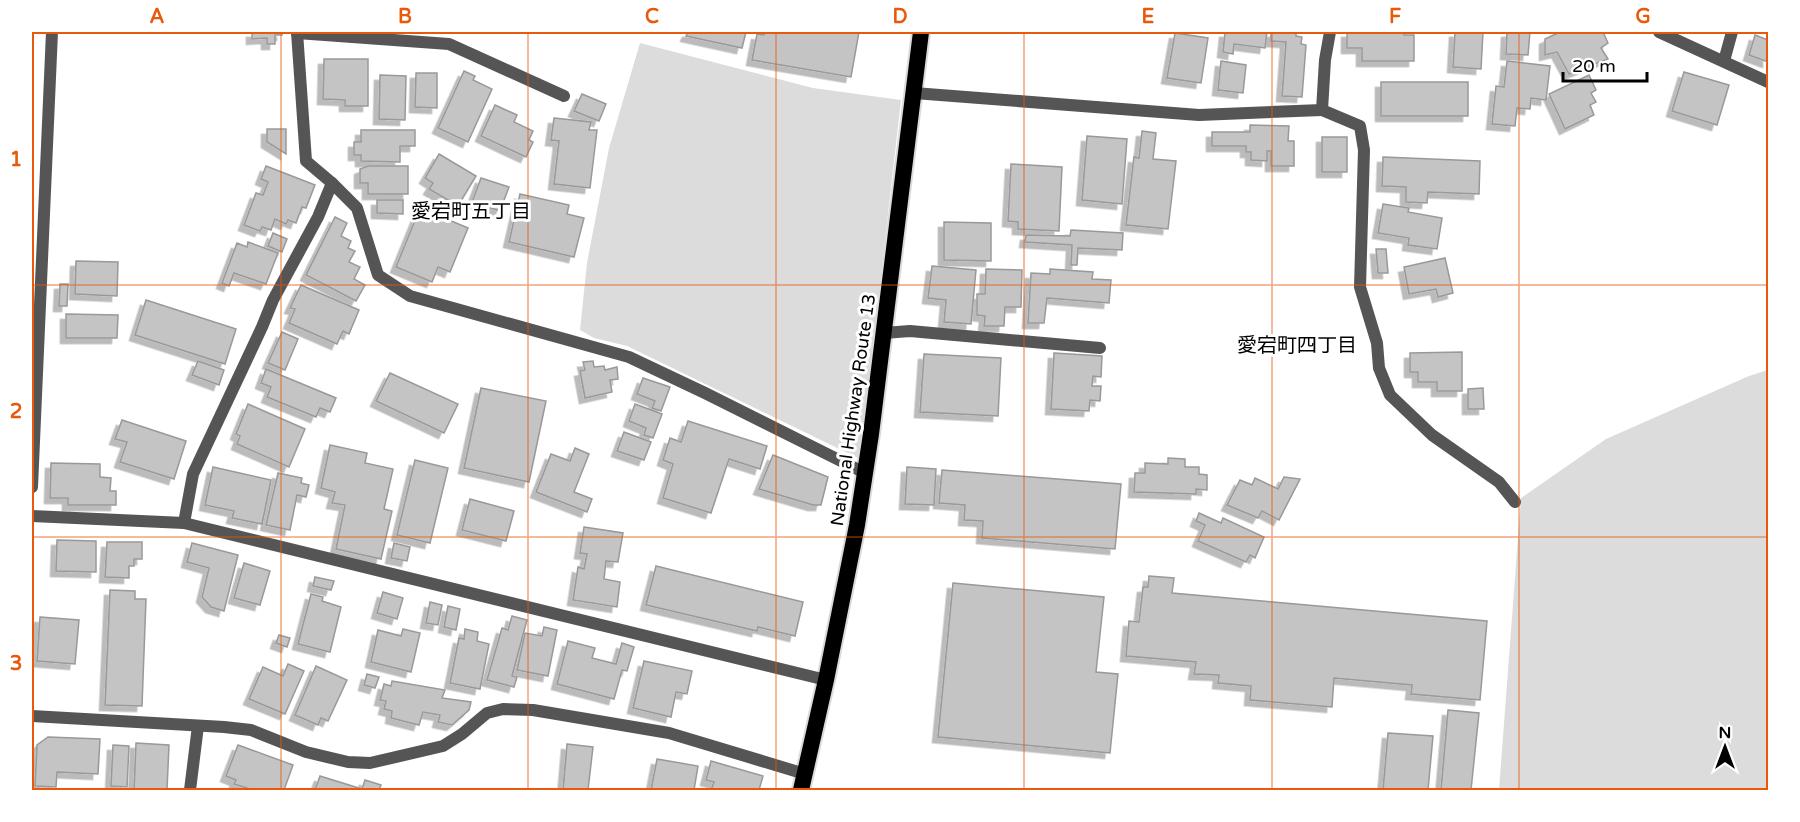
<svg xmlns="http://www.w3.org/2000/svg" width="1800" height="822" font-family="'Varela Round','Noto Sans JP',sans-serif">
	<defs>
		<filter id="shadow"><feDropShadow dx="-5.5" dy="5.5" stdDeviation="0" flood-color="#0004"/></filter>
	</defs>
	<rect width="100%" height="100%" fill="#fff"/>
	<!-- green -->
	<g fill="#dcdcdc">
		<polygon points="640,43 813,88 901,100 860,459 627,346 594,338 580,330 587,263 609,148"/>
		<polygon points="1768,370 1768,790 1499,790 1521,498 1606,439 1749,376"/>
	</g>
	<!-- building -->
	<g fill="#c4c4c4" stroke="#999" stroke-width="1.5" filter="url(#shadow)">
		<polygon points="252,32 282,32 282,35 275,35 275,44 267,44 267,38 252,39"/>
		<polygon points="688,32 746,32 742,48 686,36"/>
		<polygon points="765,32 859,32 851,77 752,60 757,34 764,35"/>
		<polygon points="1225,32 1267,32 1265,48 1234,44 1233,54 1223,52"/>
		<polygon points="1271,32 1296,32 1296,36 1302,37 1301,44 1306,45 1302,97 1282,96 1286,42 1271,41"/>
		<polygon points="1347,32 1404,32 1404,35 1414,35 1414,61 1362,61 1362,48 1347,48"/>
		<polygon points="1455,32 1483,32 1481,69 1453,67"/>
		<polygon points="1507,32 1530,32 1528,55 1506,54"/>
		<polygon points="1560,32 1603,32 1608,43 1601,48 1608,59 1569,74 1557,52 1545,55 1545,39"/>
		<polygon points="1175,33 1208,38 1201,83 1167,78"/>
		<polygon points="1755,35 1768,40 1768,62 1749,55"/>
		<polygon points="324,59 368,59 368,106 345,106 345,100 323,99"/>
		<polygon points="1221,61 1246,65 1243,93 1218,90"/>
		<polygon points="1507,61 1550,66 1546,100 1531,98 1530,109 1517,108 1515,126 1492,124 1496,86 1504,87"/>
		<polygon points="464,71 475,76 473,80 492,89 468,142 438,128"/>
		<polygon points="1684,72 1729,85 1717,125 1672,111"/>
		<polygon points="416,73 437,73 437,108 415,107"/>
		<polygon points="380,75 406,76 405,120 379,119"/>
		<polygon points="1589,75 1596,90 1591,93 1596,102 1590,105 1594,115 1565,129 1549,94"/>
		<rect x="1381" y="82" width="87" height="34"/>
		<polygon points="582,94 606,104 599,121 574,111"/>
		<polygon points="495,105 517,115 514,122 533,131 529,140 533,142 526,157 481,136"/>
		<polygon points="554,118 591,122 589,130 597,130 590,188 554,184 559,141 551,140"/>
		<polygon points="1250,125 1289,126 1288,141 1294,141 1294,166 1271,166 1271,151 1267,151 1267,161 1251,160 1251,152 1246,152 1246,146 1212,146 1212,132 1250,132"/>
		<polygon points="267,129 286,129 286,154 267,142"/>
		<polygon points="361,130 415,130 415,146 400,146 400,162 361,161 361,155 354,155 354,142 361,142"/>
		<polygon points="1142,131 1156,133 1153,159 1176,161 1168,229 1126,225 1134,157 1139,158"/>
		<polygon points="1087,136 1127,139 1122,204 1082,200"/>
		<rect x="1322" y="137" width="25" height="35"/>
		<polygon points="439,154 476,176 458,206 429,189 433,183 425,178"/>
		<polygon points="1383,157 1480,161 1479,194 1428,192 1427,203 1406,202 1406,187 1382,186"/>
		<polygon points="1011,164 1062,167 1059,231 1018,229 1018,222 1008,221"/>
		<polygon points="266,166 315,185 306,208 302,207 296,223 288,220 286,224 275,219 271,230 262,227 260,231 244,225 256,193 263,195 268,182 261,179"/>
		<polygon points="368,166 408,166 408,194 368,194 368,183 360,183 360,169"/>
		<polygon points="481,178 509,187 500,211 472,202"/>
		<polygon points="520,194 569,205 567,214 584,218 574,257 509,242"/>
		<polygon points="377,200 403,200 403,214 377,213"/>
		<polygon points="1383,204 1409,208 1408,212 1442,218 1437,249 1408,245 1409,238 1378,233"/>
		<polygon points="420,208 468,228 450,272 438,267 432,282 396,267"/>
		<polygon points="335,217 347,223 341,236 351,241 348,248 355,251 349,262 360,267 354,279 365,285 356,301 306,275"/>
		<polygon points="944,222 991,223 991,261 944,260"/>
		<polygon points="1071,230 1123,233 1122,250 1078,248 1077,265 1071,265 1072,245 1025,242 1026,235 1070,236"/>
		<polygon points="273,233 287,239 282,252 268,246"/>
		<polygon points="248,242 278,253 266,284 234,273 229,286 222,283 237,243 247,247"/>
		<polygon points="1376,249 1386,249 1388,273 1378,273"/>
		<polygon points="1445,258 1453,293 1438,297 1436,289 1409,294 1404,267"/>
		<polygon points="76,261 118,262 117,296 75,294"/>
		<polygon points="932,266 976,270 971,324 944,322 946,300 928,298"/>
		<polygon points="986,269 1022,270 1021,307 1005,307 1004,326 984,326 985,316 977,315 977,294 985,294"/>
		<polygon points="1050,269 1093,272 1092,279 1111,280 1109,303 1047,298 1044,323 1028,323 1031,273 1050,274"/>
		<polygon points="60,284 68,284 67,306 59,306"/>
		<polygon points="301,285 359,310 349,334 343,331 337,344 289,323 295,309 290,308"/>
		<polygon points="146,300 236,329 225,364 135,335"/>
		<polygon points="66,314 118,315 117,338 66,338"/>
		<polygon points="282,332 298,339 285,370 268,363"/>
		<polygon points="1462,352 1462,391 1437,391 1437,382 1418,382 1418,372 1410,372 1410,353"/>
		<polygon points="1054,353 1102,356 1101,377 1093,376 1092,386 1101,386 1100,401 1090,400 1089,411 1051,409"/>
		<polygon points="924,354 1001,358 998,416 920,412"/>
		<polygon points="198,361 224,370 219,385 192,375"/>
		<polygon points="593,361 594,367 604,366 605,370 617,367 618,379 610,380 612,392 585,398 580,371 585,370 583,362"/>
		<polygon points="266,369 336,398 330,412 320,408 316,417 267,397 271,387 261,383"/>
		<polygon points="390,373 458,404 444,433 376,401"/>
		<polygon points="643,378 670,387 661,411 652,408 655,401 637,394"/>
		<polygon points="481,388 546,401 529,482 464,468"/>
		<polygon points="1483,388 1484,409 1468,409 1468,389"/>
		<polygon points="248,404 305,429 289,467 237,444 240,436 236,434"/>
		<polygon points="635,404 662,414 653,438 644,435 646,428 629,421"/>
		<polygon points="122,420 186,441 174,479 120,462 127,442 115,439"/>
		<polygon points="688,421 767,446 760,469 729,459 711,513 663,498 673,464 663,460 670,438 681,442"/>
		<polygon points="624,432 651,442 644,460 617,451"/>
		<polygon points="330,445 367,453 365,463 393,469 384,509 392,511 381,559 336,549 345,505 332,503 335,492 321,488"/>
		<polygon points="575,448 589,454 574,492 592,499 587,512 536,492 551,454 570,461"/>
		<polygon points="773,455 828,477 821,505 813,505 759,489"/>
		<polygon points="1168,458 1185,459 1185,467 1199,467 1199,474 1207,475 1207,490 1196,489 1196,494 1134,492 1135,473 1145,473 1145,463 1168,464"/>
		<polygon points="415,460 448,468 430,543 397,535"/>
		<polygon points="51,463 100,464 100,477 111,478 110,491 116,491 116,505 68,505 68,498 50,498"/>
		<polygon points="213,467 271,480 262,524 232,518 234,511 205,505"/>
		<polygon points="907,467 936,469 934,505 905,504"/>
		<polygon points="942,470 1121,484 1115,549 982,538 983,521 964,520 965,505 939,503"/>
		<polygon points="278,473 302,478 301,483 309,485 306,497 297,495 290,530 266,525"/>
		<polygon points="1284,477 1300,479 1279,520 1262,511 1258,518 1227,505 1240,480 1252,485 1255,478 1278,489"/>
		<polygon points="470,499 514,511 506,541 462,530"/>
		<polygon points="1199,513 1221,523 1223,518 1264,537 1255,558 1250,555 1246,562 1198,541 1205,525 1196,521"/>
		<polygon points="584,527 623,533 618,562 606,561 604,579 620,582 617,607 573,600 578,567 584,569 587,554 580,553"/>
		<polygon points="57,540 96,541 96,572 56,571"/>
		<polygon points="107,542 142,542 142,559 134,559 134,566 129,566 129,578 105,577"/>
		<polygon points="192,543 238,555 224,611 211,607 202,597 209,568 187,562"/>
		<polygon points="394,543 410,547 407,561 391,558"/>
		<polygon points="244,563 270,571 260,605 234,598"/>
		<polygon points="656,566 803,602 795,636 758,627 757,631 646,605"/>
		<polygon points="1149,576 1174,578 1172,593 1487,621 1480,700 1411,694 1412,685 1334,678 1332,707 1250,700 1251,686 1218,683 1219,675 1194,674 1196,662 1126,656 1129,621 1139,622 1143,587 1148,587"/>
		<polygon points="315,577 334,581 331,590 313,586"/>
		<polygon points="953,583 1104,597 1096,672 1118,674 1110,753 938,737"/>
		<polygon points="110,590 135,591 135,599 146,599 142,706 105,705"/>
		<polygon points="383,592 403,598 397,619 377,613"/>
		<polygon points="311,594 323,597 322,601 341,607 330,652 298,644"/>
		<polygon points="430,602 442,605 438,625 426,623"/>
		<polygon points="448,606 460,609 456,630 444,627"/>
		<polygon points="512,616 527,620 512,676 517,677 514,687 487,680 502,628 508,630"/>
		<polygon points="40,617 79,620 75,664 37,661"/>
		<polygon points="544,627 557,630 548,676 517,670 525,633 542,636"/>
		<polygon points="403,629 420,633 411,672 371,662 378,630 401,636"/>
		<polygon points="465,629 478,632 477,641 489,644 480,689 450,683 459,638 464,639"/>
		<polygon points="279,635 290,638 287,647 276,643"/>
		<polygon points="568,641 595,648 592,658 616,664 622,643 634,647 627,671 622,670 614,699 557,684"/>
		<polygon points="644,661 692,671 687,694 676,692 671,717 633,708"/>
		<polygon points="288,664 304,671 285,714 249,699 263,667 283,676"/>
		<polygon points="316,666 347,680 328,721 321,718 318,725 295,715"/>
		<polygon points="367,674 379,677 375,688 364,685"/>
		<polygon points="392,681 445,690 442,698 471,702 469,710 452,725 438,722 440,715 423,712 419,725 391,718 392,711 384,709 386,701 380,700 384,684 391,686"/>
		<polygon points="1448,710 1479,713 1471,790 1441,790"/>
		<polygon points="1388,733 1433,736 1428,790 1383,790"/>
		<polygon points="48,737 100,739 98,774 57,772 56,787 35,786 37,745"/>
		<polygon points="136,743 169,745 167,790 134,790"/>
		<polygon points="567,744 593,747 588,790 563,790"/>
		<polygon points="113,745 129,746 127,787 111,786"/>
		<polygon points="238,745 293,765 284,790 253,790 234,784 236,780 226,776"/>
		<polygon points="657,759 698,766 694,790 651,790"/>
		<polygon points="711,761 763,776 759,790 711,790 714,782 706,780"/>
		<polygon points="320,776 362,789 365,780 381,785 379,790 315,790"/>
	</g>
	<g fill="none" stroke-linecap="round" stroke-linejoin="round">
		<defs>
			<polyline id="trunk" points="801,790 826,680 857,525 871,434 921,32"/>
		</defs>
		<!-- trunk casing -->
		<use href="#trunk" stroke="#dbdbdb" stroke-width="20"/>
		<!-- minor -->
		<g stroke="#555" stroke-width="12">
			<polyline points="1659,32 1768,82"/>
			<polyline points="297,33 449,44 564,96"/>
			<polyline points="1724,61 1732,32"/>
			<polyline points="914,93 1199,115 1322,110 1325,60 1330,32"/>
			<polyline points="1322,110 1360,126 1364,150 1360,287 1377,343 1379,368 1390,395 1432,435 1499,482 1515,502"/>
			<polyline points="332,183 357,208 378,275 410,296 629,357 705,393 865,473"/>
			<polyline points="884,333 910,331 1100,348"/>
			<polyline points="32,487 52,32"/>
			<polyline points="32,516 184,523 826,680"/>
			<polyline points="184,523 193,474 262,327 273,300 318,217 332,183 306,161 297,32"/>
			<polyline points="32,716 224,727 251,730 306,752 348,762 370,763 443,746 462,734 487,713 503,709 533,710 669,733 805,774"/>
			<polyline points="190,790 198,726"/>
		</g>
		<!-- trunk -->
		<use href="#trunk" stroke="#000" stroke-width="16"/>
	</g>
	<!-- grid -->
	<path fill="none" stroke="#e8590c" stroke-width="1.5" stroke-opacity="0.55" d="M281,32v758M528,32v758M776,32v758M1024,32v758M1272,32v758M1519,32v758M32,285h1736M32,537h1736"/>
	<g text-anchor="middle" stroke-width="6" stroke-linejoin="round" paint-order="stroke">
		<!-- street labels -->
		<g font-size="18" fill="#000" stroke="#fff">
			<text transform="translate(853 410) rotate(-82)" y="6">National Highway Route 13</text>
		</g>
		<!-- neighbourhood labels -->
		<g font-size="20" fill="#000" stroke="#fff">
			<text x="471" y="218">愛宕町五丁目</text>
			<text x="1297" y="352">愛宕町四丁目</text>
		</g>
	</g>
	<!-- border -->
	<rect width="1800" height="822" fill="none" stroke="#ffffff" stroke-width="66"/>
	<!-- north arrow -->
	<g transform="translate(1725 747)" stroke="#ffffff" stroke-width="4.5" paint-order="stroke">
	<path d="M0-4.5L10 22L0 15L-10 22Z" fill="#000000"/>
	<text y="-9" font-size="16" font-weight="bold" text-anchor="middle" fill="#000000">N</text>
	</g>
	<!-- scale -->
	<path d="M1563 72v9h84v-9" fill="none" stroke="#000000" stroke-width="3"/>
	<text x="1572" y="72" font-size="18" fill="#000000" stroke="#ffffff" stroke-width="4.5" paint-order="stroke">20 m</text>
	<rect x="33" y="33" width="1734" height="756" fill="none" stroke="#e8590c" stroke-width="2"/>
	<g font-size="20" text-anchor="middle" font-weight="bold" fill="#e8590c">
		<text x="157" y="23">A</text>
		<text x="405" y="23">B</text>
		<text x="652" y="23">C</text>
		<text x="900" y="23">D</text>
		<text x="1148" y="23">E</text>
		<text x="1395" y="23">F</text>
		<text x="1643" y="23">G</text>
		<text x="16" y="166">1</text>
		<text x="16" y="418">2</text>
		<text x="16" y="670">3</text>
	</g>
</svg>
